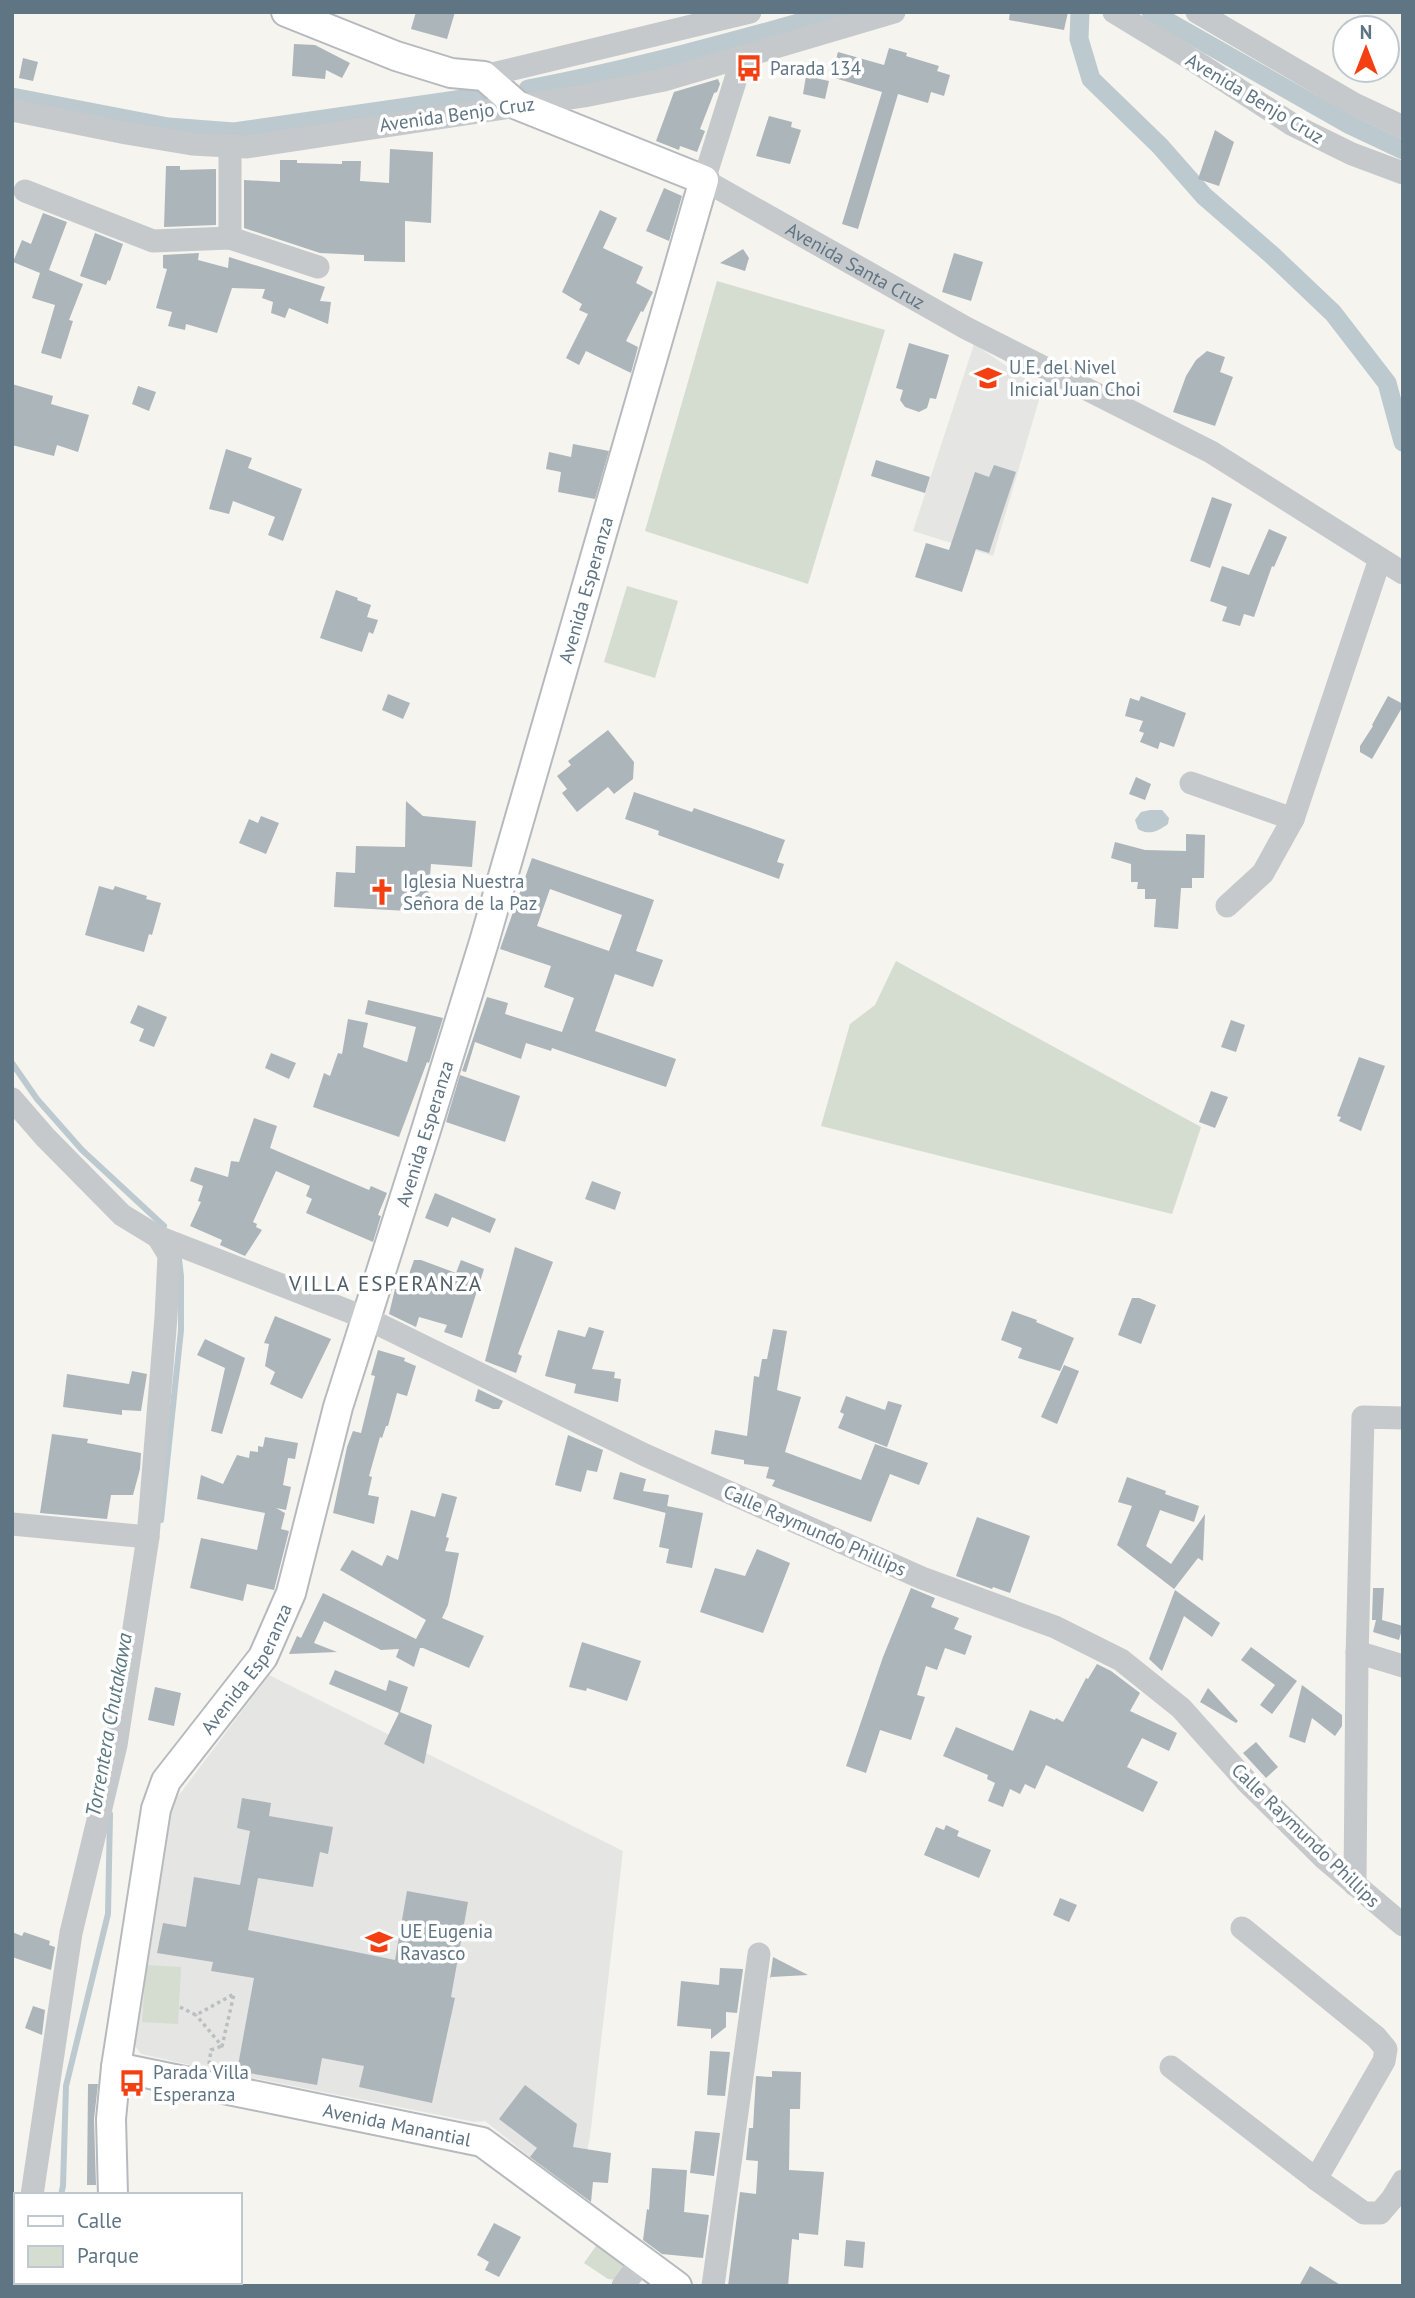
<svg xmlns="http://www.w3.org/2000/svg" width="1415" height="2298" font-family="'PT Sans',sans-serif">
	<rect width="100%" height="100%" fill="#f5f4ef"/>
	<!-- built -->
	<g fill="#e5e6e3">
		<polygon points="974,344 1042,390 993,556 913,531"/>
		<polygon points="269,1675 623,1851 590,2137 582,2175 580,2197 485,2121 474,2122 208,2069 141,2054 132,2042 167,1811"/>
	</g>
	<!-- green -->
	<g fill="#d5dcd0">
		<polygon points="717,281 885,330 808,584 645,531"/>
		<polygon points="627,586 678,601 655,678 604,662"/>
		<polygon points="896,961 1201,1127 1172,1214 821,1126 850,1024 875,1005"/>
		<polygon points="146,1965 181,1967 178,2024 142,2022"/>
		<polygon points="601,2239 634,2263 618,2280 608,2279 584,2263"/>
	</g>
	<!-- water -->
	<path fill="#bcc9ce" d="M1150,810h12l7,8 -1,6c-10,7 -19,12 -30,5l-3,-9 6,-8z"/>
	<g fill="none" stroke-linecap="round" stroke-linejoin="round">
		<!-- stream -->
		<g stroke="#bcc9ce" stroke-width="6">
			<polyline points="12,1063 37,1099 82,1150 164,1226"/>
			<polyline points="161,1520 181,1330 181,1276 179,1259"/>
			<polyline points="61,2195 63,2186 66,2086 108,1914 110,1814"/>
			<polyline points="27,2286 29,2282"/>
		</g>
		<!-- canal -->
		<g stroke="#bcc9ce" stroke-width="19">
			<polyline points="1080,12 1079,39 1091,79 1160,146 1204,196 1273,256 1333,313 1387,383 1403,442"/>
			<polyline points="1151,12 1350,125 1403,150"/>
			<path d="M528,89c105,-20 208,-48 310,-77"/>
			<polyline points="12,97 168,127 234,132 491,95"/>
		</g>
	</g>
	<!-- building -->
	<g fill="#acb5ba" fill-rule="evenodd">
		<polygon points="416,12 455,12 447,39 411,29"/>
		<polygon points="1010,12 1068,12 1064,30 1009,20"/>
		<polygon points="294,44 315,45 350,63 342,78 326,70 325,79 292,76"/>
		<polygon points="889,48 907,53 906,56 939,66 937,71 950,75 944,96 931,92 928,103 898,94 858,229 842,224 882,92 831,77 838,52 884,65"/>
		<polygon points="23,58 38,62 33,81 19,78"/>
		<polygon points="806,76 829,81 825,99 803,94"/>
		<polygon points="718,79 720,84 717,92 714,93 700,129 705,131 697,152 680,146 679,150 656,141 674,92"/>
		<polygon points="769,116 792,122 791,127 801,130 790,164 756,156"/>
		<polygon points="1215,130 1234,142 1219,186 1198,179"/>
		<polygon points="390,149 433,152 431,223 405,221 405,262 364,261 364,255 320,253 244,228 244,180 280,182 280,160 297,160 297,163 342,164 342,161 361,161 360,181 389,183"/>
		<polygon points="166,166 180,166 180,170 216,169 216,225 164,227"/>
		<polygon points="664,188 682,196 669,241 646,231"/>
		<polygon points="600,210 617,218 603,248 643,267 636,283 653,292 643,312 641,311 626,341 638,347 631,373 586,351 579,365 566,358 588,314 579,310 582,304 562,292"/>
		<polygon points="43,213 67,222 49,270 83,284 69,320 73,321 61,359 41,353 55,305 32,298 40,273 13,262 22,240 31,244"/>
		<polygon points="95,233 123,244 110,281 108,280 106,285 80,276"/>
		<polygon points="743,249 749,258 745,271 720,263"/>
		<polygon points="199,253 198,260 228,268 229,257 325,287 320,301 331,302 328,324 289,308 285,318 271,313 273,302 262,298 265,289 232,288 217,333 186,324 185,330 168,326 172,312 156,308 167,269 163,268 163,255"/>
		<polygon points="954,253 983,262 971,301 942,292"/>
		<polygon points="909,343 949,355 936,399 930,398 927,408 919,412 905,407 900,400 903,390 896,388"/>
		<polygon points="1207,351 1225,357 1220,372 1233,377 1215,426 1173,412 1186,376 1196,360"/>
		<polygon points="12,384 53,396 51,404 89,415 78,452 57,445 54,456 12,445"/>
		<polygon points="138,386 156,392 149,411 132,404"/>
		<polygon points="573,444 609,451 595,499 558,492 561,472 546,469 549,452 571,457"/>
		<polygon points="226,449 252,458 248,468 302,489 283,541 268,535 275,517 233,501 229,514 209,509"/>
		<polygon points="876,460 930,477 925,493 871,476"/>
		<polygon points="994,465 1016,472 989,553 976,549 962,592 915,577 926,543 949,550 975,472 989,477"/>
		<polygon points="1212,497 1232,504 1210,568 1190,561"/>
		<polygon points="1269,529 1287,537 1274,567 1272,566 1254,617 1244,614 1240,626 1222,621 1227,607 1210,601 1222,566 1249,575"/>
		<polygon points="336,590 358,598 357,600 371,605 367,617 378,620 373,634 369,632 362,652 320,638"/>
		<polygon points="388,694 410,703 403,719 382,710"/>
		<polygon points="1141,696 1186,713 1174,747 1160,742 1158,749 1140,742 1144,733 1139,731 1143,721 1125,716 1130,698 1139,701"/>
		<polygon points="1388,696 1403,704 1403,706 1372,759 1360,752 1360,746 1373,726 1372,725"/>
		<polygon points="608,730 634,762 633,779 614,794 608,787 577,812 562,793 567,789 557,776 571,765 568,761"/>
		<polygon points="1136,777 1151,784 1145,800 1129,794"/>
		<polygon points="634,792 692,812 694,808 785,840 777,862 784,864 779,879 658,835 659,831 625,819"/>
		<polygon points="406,801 423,816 476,821 472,867 431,864 427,912 334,907 336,872 355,873 356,846 405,847"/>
		<polygon points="261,816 279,823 266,854 239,843 249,819 258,823"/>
		<polygon points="1186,834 1205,835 1204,878 1192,878 1192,888 1181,888 1178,929 1154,927 1156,899 1145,899 1145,889 1137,889 1138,882 1131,882 1131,864 1111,858 1115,842 1145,850 1186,851"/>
		<path d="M532,858l122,42 -18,51 27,9 -10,27 -38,-13 -20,57 81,28 -10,28 -114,-39 -1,3 -25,-8 -5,16 -46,-17 -9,30 -4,-1 25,-74 21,6 -3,11 57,18 12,-34 -30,-11 7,-21 -51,-17zM550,889l72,26 -13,36 -72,-25z"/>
		<polygon points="99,886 113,890 115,886 147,896 146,899 161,903 152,935 149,934 144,952 85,935"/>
		<polygon points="368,1000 443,1018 429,1063 427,1062 399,1137 313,1107 324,1073 330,1076 338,1053 342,1054 348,1019 368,1023 363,1047 407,1062 416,1027 365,1014"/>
		<polygon points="138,1005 167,1017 154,1047 139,1041 144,1029 130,1023"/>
		<polygon points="1231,1020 1245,1025 1236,1052 1221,1047"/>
		<polygon points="271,1053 296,1063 289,1079 265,1068"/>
		<polygon points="1359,1057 1385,1066 1361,1131 1339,1121 1341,1117 1337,1116"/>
		<polygon points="460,1075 520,1096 505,1142 446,1122"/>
		<polygon points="1211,1091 1228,1097 1215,1128 1199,1122"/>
		<polygon points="254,1118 277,1126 270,1148 369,1190 371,1186 387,1193 378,1215 381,1216 373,1242 306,1213 312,1199 306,1196 310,1186 276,1171 253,1222 257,1224 256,1227 262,1230 245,1256 220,1245 222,1240 190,1226 201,1202 198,1201 203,1186 190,1181 195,1167 228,1177 231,1161 239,1162"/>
		<polygon points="592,1181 621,1192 615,1210 585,1199"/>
		<polygon points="435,1193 496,1219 490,1233 452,1217 448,1227 425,1218"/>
		<polygon points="515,1247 553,1262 518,1354 522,1356 516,1373 485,1361"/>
		<polygon points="414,1260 421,1260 456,1273 461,1260 484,1269 462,1338 444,1332 447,1325 419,1317 416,1327 389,1314 395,1289 403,1291"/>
		<polygon points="1132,1298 1139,1298 1156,1305 1141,1344 1118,1335"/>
		<polygon points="1012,1311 1037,1320 1036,1322 1074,1338 1060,1371 1018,1358 1022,1348 1001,1340"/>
		<polygon points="275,1316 331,1339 302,1399 270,1384 275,1372 265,1366 269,1344 264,1343"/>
		<polygon points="589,1327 604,1331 592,1369 615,1372 614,1378 621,1379 618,1402 574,1393 576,1384 545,1376 558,1330 585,1337"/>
		<polygon points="773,1329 787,1331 777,1390 801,1397 785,1452 861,1480 875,1444 928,1463 919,1485 890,1474 871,1522 772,1486 775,1480 766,1478 769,1467 744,1464 744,1460 711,1454 715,1430 747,1436 754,1376 759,1377 762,1359 767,1359"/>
		<polygon points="205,1339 245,1358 222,1434 211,1431 225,1368 197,1355"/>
		<polygon points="378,1350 405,1358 404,1361 416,1366 407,1396 397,1393 388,1426 386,1426 382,1438 380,1437 369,1476 372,1477 368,1495 379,1497 374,1524 333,1513 347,1447 353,1431 361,1433 375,1376 371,1375"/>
		<polygon points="1064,1365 1079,1371 1057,1424 1041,1417"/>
		<polygon points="132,1371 147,1374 141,1411 122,1410 122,1415 63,1407 67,1374 129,1384"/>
		<polygon points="478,1389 503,1401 499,1409 493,1409 475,1401"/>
		<polygon points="846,1396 885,1410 888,1401 902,1405 887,1447 838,1428 844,1414 840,1412"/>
		<polygon points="52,1434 88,1439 87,1443 141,1453 140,1469 133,1495 111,1495 107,1519 40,1513"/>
		<polygon points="568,1435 603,1450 597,1472 587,1470 581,1492 555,1485"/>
		<polygon points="265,1437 298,1443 295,1459 288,1458 283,1485 291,1487 286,1510 276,1508 285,1513 281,1529 289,1531 274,1590 247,1584 243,1601 190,1588 201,1538 257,1550 265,1513 197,1499 201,1475 223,1484 237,1455 249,1458 250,1451 258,1452 258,1446 263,1447"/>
		<polygon points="620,1472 646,1479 643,1491 669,1495 666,1513 613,1499"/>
		<polygon points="1127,1477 1166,1491 1165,1494 1199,1506 1194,1522 1160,1510 1146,1546 1171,1564 1205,1514 1203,1561 1198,1558 1174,1589 1117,1545 1132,1506 1118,1502"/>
		<polygon points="442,1493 457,1497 446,1537 449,1538 445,1551 459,1553 448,1605 442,1618 484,1636 469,1668 423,1648 420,1648 414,1667 396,1657 399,1649 381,1650 324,1621 314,1643 337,1652 289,1654 297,1636 301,1638 323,1593 416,1639 426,1620 340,1570 352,1550 382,1566 387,1555 398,1560 411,1510 435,1517"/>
		<polygon points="667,1506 703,1513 692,1568 666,1563 669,1549 659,1547"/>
		<polygon points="977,1517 1030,1536 1010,1593 993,1587 992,1589 956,1576"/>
		<polygon points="757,1549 790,1563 763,1633 700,1612 715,1568 745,1576"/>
		<polygon points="911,1588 935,1598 931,1607 959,1618 954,1629 972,1636 965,1655 945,1648 937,1670 926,1666 917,1695 925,1697 911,1740 880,1730 866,1773 846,1766 883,1657"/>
		<polygon points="1373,1588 1384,1588 1382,1620 1403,1626 1399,1640 1373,1632 1376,1620 1372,1620"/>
		<polygon points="1175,1590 1220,1623 1212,1637 1184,1616 1162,1671 1149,1659"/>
		<polygon points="582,1642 641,1661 627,1701 587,1688 586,1691 569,1687"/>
		<polygon points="1251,1647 1297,1681 1272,1714 1260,1705 1275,1685 1241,1660"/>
		<polygon points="1097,1664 1111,1671 1140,1693 1130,1711 1177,1733 1169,1751 1142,1738 1127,1767 1158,1782 1143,1812 1046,1765 1035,1789 1025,1784 1020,1794 1010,1789 1003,1807 988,1801 995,1783 987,1779 988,1775 943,1756 956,1727 1013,1751 1030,1710 1055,1720 1056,1718 1063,1722 1086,1678 1088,1679"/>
		<polygon points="335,1670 386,1691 389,1680 408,1687 400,1712 432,1725 424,1764 384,1744 399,1713 329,1684"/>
		<polygon points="1302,1685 1342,1715 1342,1726 1335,1736 1312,1718 1305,1743 1289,1737"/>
		<polygon points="155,1687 181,1693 174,1726 148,1720"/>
		<polygon points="1208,1688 1238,1721 1236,1723 1200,1702"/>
		<polygon points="1256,1742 1278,1767 1266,1778 1243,1753"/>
		<polygon points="242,1798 271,1803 269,1816 333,1827 328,1854 320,1852 313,1887 258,1878 248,1930 395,1960 407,1891 468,1902 451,1997 455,1998 432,2103 359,2087 364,2066 322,2058 317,2085 237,2071 254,1978 211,1971 213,1962 157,1953 163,1923 186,1927 194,1877 240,1885 250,1831 237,1828"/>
		<polygon points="946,1825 959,1831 957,1836 991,1850 979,1878 924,1855 936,1827 944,1830"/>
		<polygon points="1060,1898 1077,1905 1069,1922 1053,1915"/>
		<polygon points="12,1932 22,1936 24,1932 50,1941 49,1945 55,1947 51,1970 12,1957"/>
		<polygon points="773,1957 808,1975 771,1977 770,1979"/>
		<polygon points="720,1968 743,1969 737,2013 726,2012 726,2027 711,2039 711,2029 677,2026 681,1981 719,1985"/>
		<polygon points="33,2006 45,2010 42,2035 25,2028"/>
		<polygon points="710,2051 730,2052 725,2096 707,2095"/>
		<polygon points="772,2071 801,2072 800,2109 790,2109 789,2170 824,2172 818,2235 799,2233 799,2240 792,2239 788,2286 728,2286 740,2192 756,2194 758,2161 746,2160 749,2128 753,2128 756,2076 772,2077"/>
		<polygon points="88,2084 98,2084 94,2119 96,2185 87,2185"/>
		<polygon points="525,2085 577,2124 573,2147 611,2153 608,2183 593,2182 591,2202 530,2157 537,2148 499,2119"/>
		<polygon points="695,2131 720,2133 714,2176 690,2173"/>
		<polygon points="652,2168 687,2170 684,2212 709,2215 703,2258 662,2254 643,2240 647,2209 649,2210"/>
		<polygon points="494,2223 521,2237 499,2277 485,2270 489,2262 477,2255"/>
		<polygon points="846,2240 865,2242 863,2268 844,2266"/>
		<polygon points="1310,2266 1342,2286 1299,2286"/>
	</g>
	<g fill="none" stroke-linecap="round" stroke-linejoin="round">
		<defs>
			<g id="major">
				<path id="s2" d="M116,2067l366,75 195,144"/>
				<path id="s3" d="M113,2195l-2,-76 5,-52 40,-258 10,-28 97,-124 28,-64 47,-186 88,-277 58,-188 220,-762 -187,-75 -33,-29 -33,-3 -55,-17 -110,-44"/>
				<polyline points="113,2282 113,2286"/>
			</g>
		</defs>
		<!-- major casing -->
		<use href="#major" stroke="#b6babe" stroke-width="32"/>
		<!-- path -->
		<g stroke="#bcbfc1" stroke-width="3.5" stroke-dasharray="3.5 3.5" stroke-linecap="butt">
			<polyline points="180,2007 196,2015 234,1994 222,2046 196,2015"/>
			<polyline points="209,2064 211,2050 222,2046"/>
		</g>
		<!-- minor -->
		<g stroke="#c6c9cc" stroke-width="23">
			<polyline points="1114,12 1196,62 1293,125 1352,154 1403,173"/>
			<polyline points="1197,12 1354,104 1403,127"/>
			<path id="s1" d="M743,56l-39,124 262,148 245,124 192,121"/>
			<polyline points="484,76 750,12"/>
			<polyline points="12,110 126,133 192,144 247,147 584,96 664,80 894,12"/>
			<polyline points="230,146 230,238"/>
			<polyline points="25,191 153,241 230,238 318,267"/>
			<polyline points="1191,783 1293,819"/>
			<polyline points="1227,906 1263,873 1293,819 1380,559"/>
			<polyline points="12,1099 45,1137 122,1215 158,1237 366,1318 645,1455 922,1578 1055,1627 1121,1660 1181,1708 1248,1783 1325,1859 1403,1925"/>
			<polyline points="12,1524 148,1537"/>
			<polyline points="1357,1652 1403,1666"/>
			<polyline points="1355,1885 1357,1659 1363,1417 1403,1418"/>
			<polyline points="1242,1928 1376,2037 1386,2049 1384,2061 1316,2179"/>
			<polyline points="1171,2067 1316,2179 1364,2213 1380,2213 1392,2199 1403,2181"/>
			<polyline points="32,2195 71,1933 116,1745 148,1537 166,1317 169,1255 158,1237"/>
			<polyline points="12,2250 16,2245"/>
			<polyline points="623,2286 638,2266 647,2264"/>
			<polyline points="713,2286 759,1954"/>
		</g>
		<!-- major -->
		<use href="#major" stroke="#fff" stroke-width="28"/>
	</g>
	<!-- icons -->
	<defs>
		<symbol id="bus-bare" viewBox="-9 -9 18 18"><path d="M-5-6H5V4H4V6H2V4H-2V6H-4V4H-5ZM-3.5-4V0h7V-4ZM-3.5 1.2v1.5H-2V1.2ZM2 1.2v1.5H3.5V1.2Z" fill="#f33f11" stroke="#fff" stroke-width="2.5" paint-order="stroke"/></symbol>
		<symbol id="school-bare" viewBox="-9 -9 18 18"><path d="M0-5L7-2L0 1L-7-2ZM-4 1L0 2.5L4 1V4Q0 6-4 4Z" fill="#f33f11" stroke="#fff" stroke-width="2.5" paint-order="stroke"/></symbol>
		<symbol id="church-bare" viewBox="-9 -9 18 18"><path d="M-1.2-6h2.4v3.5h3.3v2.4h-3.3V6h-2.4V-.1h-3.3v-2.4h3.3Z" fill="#f33f11" stroke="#fff" stroke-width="2.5" paint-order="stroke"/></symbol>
	</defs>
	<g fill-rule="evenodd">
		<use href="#bus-bare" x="730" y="49" width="38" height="38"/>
		<use href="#school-bare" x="969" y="359" width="38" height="38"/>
		<use href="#church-bare" x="363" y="873" width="38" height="38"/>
		<use href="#school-bare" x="360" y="1923" width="38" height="38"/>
		<use href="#bus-bare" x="113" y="2064" width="38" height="38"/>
	</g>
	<g text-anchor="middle" stroke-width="7" stroke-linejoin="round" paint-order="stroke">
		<!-- poi labels -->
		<g font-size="19" fill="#607584" stroke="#fff" text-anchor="start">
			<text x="770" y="75">Parada 134</text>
			<text x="1009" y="374">U.E. del Nivel<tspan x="1009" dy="22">Inicial Juan Choi</tspan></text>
			<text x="403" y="888">Iglesia Nuestra<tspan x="403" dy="22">Señora de la Paz</tspan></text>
			<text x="400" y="1938">UE Eugenia<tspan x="400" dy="22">Ravasco</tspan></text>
			<text x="153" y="2079">Parada Villa<tspan x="153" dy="22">Esperanza</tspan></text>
		</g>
		<!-- street labels -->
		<g font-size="19" fill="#607584" stroke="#fff">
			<text transform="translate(1255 98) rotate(31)" y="7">Avenida Benjo Cruz</text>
			<text transform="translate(457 114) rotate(-8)" y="7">Avenida Benjo Cruz</text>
			<text dy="7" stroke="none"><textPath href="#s1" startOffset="304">Avenida Santa Cruz</textPath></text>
			<text dy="7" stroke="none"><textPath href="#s3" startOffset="1692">Avenida Esperanza</textPath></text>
			<text dy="7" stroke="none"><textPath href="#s3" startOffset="1125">Avenida Esperanza</textPath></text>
			<text transform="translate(815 1530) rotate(24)" y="7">Calle Raymundo Phillips</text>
			<text dy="7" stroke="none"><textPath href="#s3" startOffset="558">Avenida Esperanza</textPath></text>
			<text transform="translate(1306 1835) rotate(44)" y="7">Calle Raymundo Phillips</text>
			<text dy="7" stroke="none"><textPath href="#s2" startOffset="287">Avenida Manantial</textPath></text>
		</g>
		<!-- neighbourhood labels -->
		<g font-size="21" letter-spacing="2" fill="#4f5e68" stroke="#fff">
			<text x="386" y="1291">VILLA ESPERANZA</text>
		</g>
		<!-- water labels -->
		<g font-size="21" font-style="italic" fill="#5b7882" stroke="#fff">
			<text transform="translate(109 1725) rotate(-80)" y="7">Torrentera Chutakawa</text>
		</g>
	</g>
	<!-- border -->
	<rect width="1415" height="2298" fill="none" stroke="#607584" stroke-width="28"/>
	<!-- legend -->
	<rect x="14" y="2193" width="228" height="91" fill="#ffffff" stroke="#bfc8ce" stroke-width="2"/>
	<rect x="28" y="2216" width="35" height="10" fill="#ffffff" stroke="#bfc8ce" stroke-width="2"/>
	<text x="77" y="2228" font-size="21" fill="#607584">Calle</text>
	<rect x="28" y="2246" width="35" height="21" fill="#d5dcd0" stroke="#bfc8ce" stroke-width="2"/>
	<text x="77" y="2263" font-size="21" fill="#607584">Parque</text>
	<!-- north arrow -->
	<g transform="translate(1366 49)"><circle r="33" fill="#ffffff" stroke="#bfc8ce" stroke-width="2"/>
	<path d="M0-5L12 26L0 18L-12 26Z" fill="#f33f11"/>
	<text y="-10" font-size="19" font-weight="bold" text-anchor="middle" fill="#607584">N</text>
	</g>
</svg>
